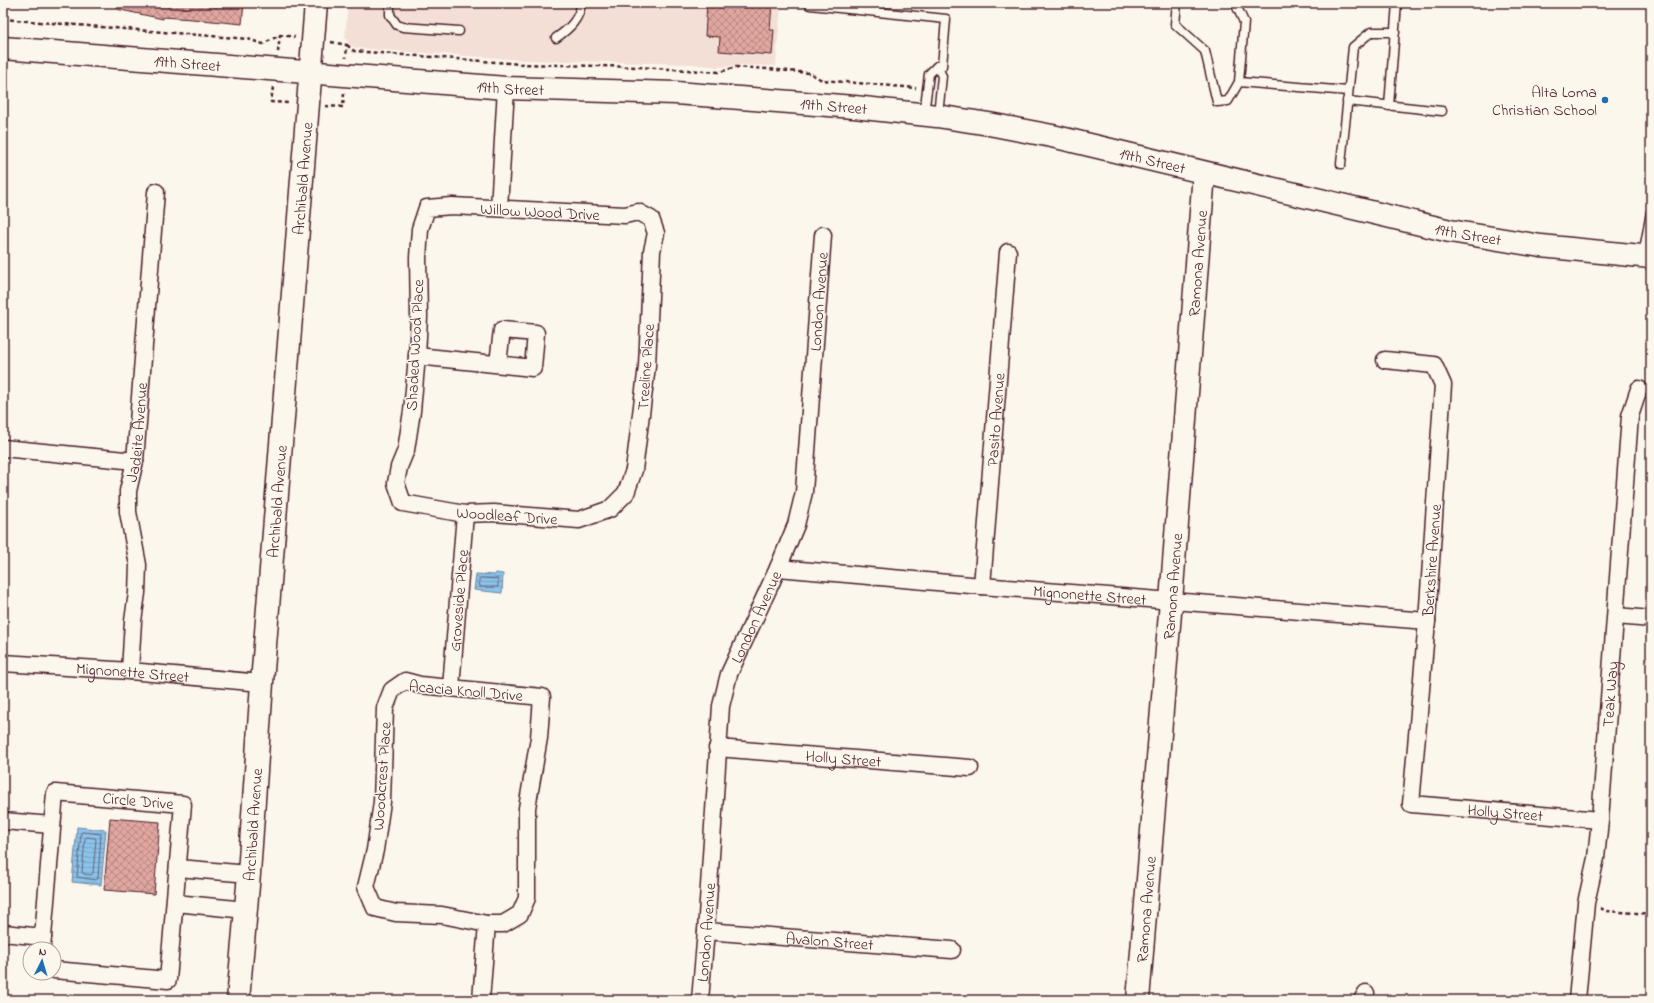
<svg xmlns="http://www.w3.org/2000/svg" width="1654" height="1003" font-family="'Indie Flower',sans-serif">
	<defs>
		<pattern id="water-rules" width="6" height="5" patternUnits="userSpaceOnUse"><rect width="6" height="5" fill="#8bc3ea"/><path d="M0 2.5h6" fill="none" stroke="#79a7c9"/></pattern>
		<pattern id="building-cross-hatch" width="8" height="8" patternUnits="userSpaceOnUse"><rect width="8" height="8" fill="#e0a69f"/><path d="M0 0l8 8M0 8l8-8" fill="none" stroke="#b88782"/></pattern>
	</defs>
	<rect width="100%" height="100%" fill="#fbf7ec"/>
	<filter id="ink" filterUnits="userSpaceOnUse"><feTurbulence type="fractalNoise" baseFrequency=".025" numOctaves="2"/><feDisplacementMap in="SourceGraphic" scale="8" xChannelSelector="R" yChannelSelector="G"/><feConvolveMatrix kernelMatrix="1 2 1 2 8 2 1 2 1" color-interpolation-filters="sRGB"/></filter>
	<g filter="url(#ink)">
		<!-- built -->
		<polygon fill="#f3dfd5" points="348,3 781,3 776,66 742,65 718,67 692,64 524,60 356,48 349,44 345,37"/>
		<!-- water -->
		<g fill="url(#water-rules)" stroke="#71819e">
			<polygon points="496,573 503,574 502,593 474,590 476,574 495,575"/>
			<polygon points="77,827 106,830 101,885 72,882"/>
		</g>
		<g fill="none" stroke-linecap="round" stroke-linejoin="round">
			<!-- shore -->
			<g stroke="#646177" stroke-width="1">
				<polygon points="481,578 498,579 498,587 480,587 479,580"/>
				<polygon points="83,832 101,834 98,878 96,880 77,877 81,833"/>
				<polygon points="87,837 95,838 96,839 93,873 91,875 84,874 82,872 85,839"/>
			</g>
		</g>
		<!-- building -->
		<g fill="url(#building-cross-hatch)" stroke="#4a1f2b">
			<polygon points="117,3 244,3 242,24 192,19 163,17 163,19 116,9"/>
			<polygon points="707,3 772,3 770,30 774,30 772,55 719,51 720,37 705,36"/>
			<polygon points="110,818 160,822 154,894 104,890"/>
		</g>
		<g fill="none" stroke-linecap="round" stroke-linejoin="round">
			<defs>
				<g id="lane">
					<polyline points="810,3 810,5 946,19 942,66"/>
					<polyline points="1177,3 1175,24 1205,51 1217,102 1228,101 1239,82 1244,22 1235,3"/>
					<polyline points="390,7 390,15 397,25 403,27 459,31"/>
					<path d="M556,38c13,-9 24,-19 25,-35"/>
					<polyline points="1239,82 1348,91"/>
					<polyline points="1347,101 1442,111"/>
					<polyline points="1389,106 1397,3"/>
					<polyline points="924,114 929,74 937,66 942,76 938,115"/>
					<polyline points="1341,164 1353,47 1371,32 1395,32"/>
					<polyline points="1643,255 1651,212"/>
				</g>
				<g id="street">
					<polygon points="452,206 625,215 638,212 651,219 656,233 652,251 647,366 634,470 626,493 610,509 579,520 494,513 465,514 403,503 396,483 399,467 406,450 412,411 417,356 419,317 418,258 420,229 427,208"/>
					<polyline points="499,208 506,88"/>
					<polyline points="417,356 533,368 536,333 502,330 498,363"/>
					<path id="s1" d="M1385,360l49,5 9,20 -16,236 -16,183 189,16"/>
					<polyline points="3,448 135,461"/>
					<path id="s2" d="M778,568l204,18 445,35"/>
					<path id="s3" d="M982,586l26,-334"/>
					<polyline points="1616,616 1651,619"/>
					<path id="s4" d="M3,663l127,8 132,12"/>
					<path id="s5" d="M130,671l3,-50 4,-28 1,-28 -10,-53v-21l7,-30 21,-269"/>
					<polygon points="405,681 420,685 542,697 539,738 527,808 527,898 520,914 503,924 487,924 442,915 396,913 375,908 366,887 375,850 382,802 385,708 392,690"/>
					<path id="s6" d="M451,687l14,-173"/>
					<path id="s7" d="M717,748l253,20"/>
					<polyline points="3,821 52,825"/>
					<polyline points="178,868 249,874"/>
					<polyline points="175,903 246,910"/>
					<path id="s8" d="M706,931l246,19"/>
					<polyline points="3,933 43,937"/>
					<path id="s9" d="M42,949l13,-156 128,11 -15,176 -114,-10"/>
					<polyline points="481,1000 487,924"/>
					<path id="s10" d="M700,1000l6,-69 15,-225 8,-32 49,-106 18,-43 8,-33 19,-257"/>
					<polyline points="1362,1000 1366,993"/>
					<path id="s11" d="M1577,1000l9,-97 10,-45 4,-38 30,-404 9,-27"/>
				</g>
				<g id="secondary">
					<path id="s12" d="M3,48l503,40 170,5 178,14 83,9 52,8 63,12 398,95 91,15 110,11"/>
					<path id="s13" d="M238,1000l11,-126 13,-191 54,-680"/>
					<path id="s14" d="M1138,1000l33,-399 33,-428"/>
				</g>
			</defs>
			<!-- lane casing -->
			<use href="#lane" stroke="#4a1f2b" stroke-width="11"/>
			<!-- street casing -->
			<use href="#street" stroke="#4a1f2b" stroke-width="19"/>
			<!-- secondary casing -->
			<use href="#secondary" stroke="#4a1f2b" stroke-width="25"/>
			<!-- path -->
			<g stroke="#4a1f2b" stroke-width="2.5" stroke-dasharray="4 3" stroke-linecap="butt">
				<polyline points="3,19 248,39 263,44 280,35 295,37"/>
				<polyline points="331,42 347,45 346,58"/>
				<polyline points="347,45 354,51 521,64 639,67 720,72 736,67 768,69 809,73 822,80 916,88"/>
				<polyline points="278,52 280,35"/>
				<polyline points="273,87 271,102 290,103"/>
				<polyline points="325,106 343,107 344,93"/>
				<polyline points="1600,908 1607,911 1651,914"/>
			</g>
			<!-- lane -->
			<use href="#lane" stroke="#fbf7ec" stroke-width="8"/>
			<!-- street -->
			<use href="#street" stroke="#fbf7ec" stroke-width="16"/>
			<!-- secondary -->
			<use href="#secondary" stroke="#fbf7ec" stroke-width="22"/>
		</g>
	</g>
	<!-- markers -->
	<circle fill="#1f6fb2" stroke="#fbf7ec" stroke-width="1.5" cx="1605" cy="100" r="4"/>
	<g text-anchor="middle" stroke-width="3" stroke-linejoin="round" paint-order="stroke">
		<!-- street labels -->
		<g font-size="16" fill="#4a1f2b" stroke="#fbf7ec">
			<text dy="6" stroke="none"><textPath href="#s12" startOffset="185">19th Street</textPath></text>
			<text dy="6" stroke="none"><textPath href="#s12" startOffset="509">19th Street</textPath></text>
			<text dy="6" stroke="none"><textPath href="#s12" startOffset="833">19th Street</textPath></text>
			<text dy="6" stroke="none"><textPath href="#s12" startOffset="1157">19th Street</textPath></text>
			<text dy="6" stroke="none"><textPath href="#s13" startOffset="824">Archibald Avenue</textPath></text>
			<text transform="translate(540 211) rotate(3)" y="6">Willow Wood Drive</text>
			<text dy="6" stroke="none"><textPath href="#s12" startOffset="1481">19th Street</textPath></text>
			<text dy="6" stroke="none"><textPath href="#s14" startOffset="739">Ramona Avenue</textPath></text>
			<text dy="6" stroke="none"><textPath href="#s10" startOffset="716">London Avenue</textPath></text>
			<text transform="translate(414 345) rotate(-87)" y="6">Shaded Wood Place</text>
			<text transform="translate(645 367) rotate(-86)" y="6">Treeline Place</text>
			<text dy="6" stroke="none"><textPath href="#s3" startOffset="167">Pasito Avenue</textPath></text>
			<text dy="6" stroke="none"><textPath href="#s5" startOffset="241">Jadeite Avenue</textPath></text>
			<text dy="6" stroke="none"><textPath href="#s13" startOffset="500">Archibald Avenue</textPath></text>
			<text transform="translate(507 515) rotate(4)" y="6">Woodleaf Drive</text>
			<text transform="translate(1431 560) rotate(-86)" y="6">Berkshire Avenue</text>
			<text dy="6" stroke="none"><textPath href="#s14" startOffset="415">Ramona Avenue</textPath></text>
			<text dy="6" stroke="none"><textPath href="#s2" startOffset="313">Mignonette Street</textPath></text>
			<text dy="6" stroke="none"><textPath href="#s6" startOffset="87">Groveside Place</textPath></text>
			<text dy="6" stroke="none"><textPath href="#s10" startOffset="391">London Avenue</textPath></text>
			<text dy="6" stroke="none"><textPath href="#s4" startOffset="130">Mignonette Street</textPath></text>
			<text transform="translate(466 690) rotate(5)" y="6">Acacia Knoll Drive</text>
			<text dy="6" stroke="none"><textPath href="#s11" startOffset="308">Teak Way</textPath></text>
			<text dy="6" stroke="none"><textPath href="#s7" startOffset="127">Holly Street</textPath></text>
			<text transform="translate(381 776) rotate(-86)" y="6">Woodcrest Place</text>
			<text dy="6" stroke="none"><textPath href="#s9" startOffset="240">Circle Drive</textPath></text>
			<text dy="6" stroke="none"><textPath href="#s1" startOffset="586">Holly Street</textPath></text>
			<text dy="6" stroke="none"><textPath href="#s13" startOffset="176">Archibald Avenue</textPath></text>
			<text dy="6" stroke="none"><textPath href="#s14" startOffset="91">Ramona Avenue</textPath></text>
			<text dy="6" stroke="none"><textPath href="#s10" startOffset="68">London Avenue</textPath></text>
			<text dy="6" stroke="none"><textPath href="#s8" startOffset="124">Avalon Street</textPath></text>
		</g>
		<!-- poi labels -->
		<g font-size="16" fill="#4a1f2b" stroke="#fbf7ec" text-anchor="end">
			<text x="1597" y="97">Alta Loma<tspan x="1597" dy="18">Christian School</tspan></text>
		</g>
	</g>
	<!-- margin -->
	<rect width="1654" height="1003" fill="none" stroke="#fbf7ec" stroke-width="16"/>
	<rect x="8" y="8" width="1638" height="987" fill="none" stroke="#4a1f2b" stroke-width="1.5" filter="url(#ink)"/>
	<!-- north arrow -->
	<g transform="translate(42 961) rotate(5)"><circle r="19" fill="#fbf7ec" stroke="#b4a19f"/>
	<path d="M0-3L7 15L0 10L-7 15Z" fill="#1f6fb2"/>
	<text y="-6" font-size="11" font-weight="bold" text-anchor="middle" fill="#4a1f2b">N</text>
	</g>
</svg>
